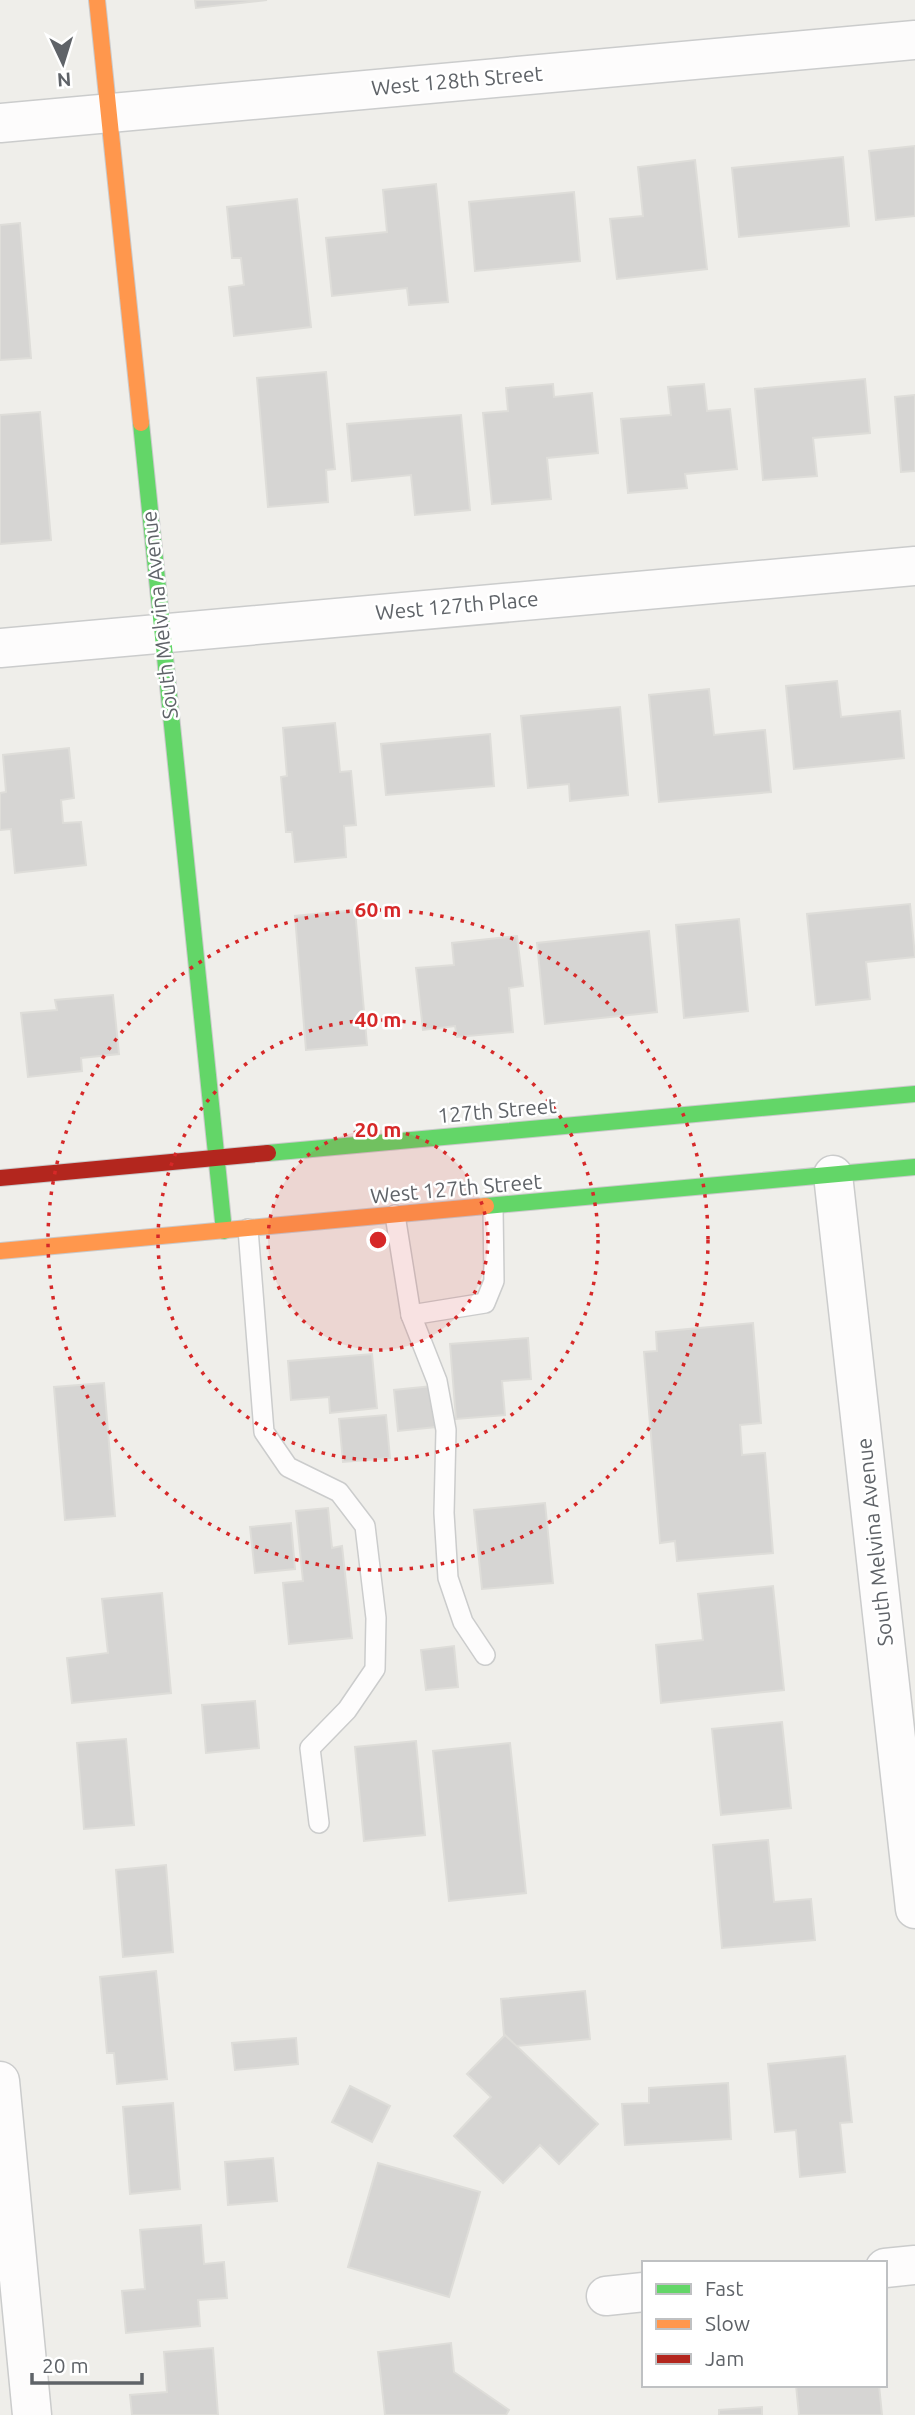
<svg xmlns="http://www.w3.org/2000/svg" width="915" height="2415" font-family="Ubuntu,sans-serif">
	<rect width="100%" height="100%" fill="#efeeea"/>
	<!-- building -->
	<g fill="#d6d5d3" stroke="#deddd9" stroke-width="2">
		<polygon points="195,0 267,0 196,8"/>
		<polygon points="915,146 915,216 876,220 869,151"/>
		<polygon points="843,157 849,226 739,237 732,168"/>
		<polygon points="695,160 707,269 617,279 610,219 643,216 638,167"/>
		<polygon points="436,184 448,302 409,305 407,288 332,296 326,238 387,232 383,190"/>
		<polygon points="574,192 580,261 475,271 469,202"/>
		<polygon points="297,199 311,327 234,336 229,287 244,285 241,258 232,258 227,207"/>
		<polygon points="20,223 31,358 0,360 0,225"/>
		<polygon points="326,372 335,469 326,470 328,502 268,507 257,378"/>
		<polygon points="865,379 870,433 813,438 817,476 763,480 755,389"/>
		<polygon points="553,384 554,397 592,393 598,453 547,458 551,499 492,504 483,413 508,411 506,388"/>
		<polygon points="704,384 707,411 730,409 737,469 685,474 687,488 628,493 621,419 671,415 668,387"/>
		<polygon points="915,395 915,471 901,472 895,397"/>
		<polygon points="40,412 51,540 0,544 0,415"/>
		<polygon points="461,415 470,510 415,515 411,475 352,481 347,424"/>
		<polygon points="837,681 841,717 900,711 904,758 794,769 786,686"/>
		<polygon points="709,689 714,735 765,730 771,792 659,802 649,695"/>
		<polygon points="620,707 628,795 570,801 569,784 528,788 521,716"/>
		<polygon points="335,723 340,772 351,771 356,825 344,826 346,857 295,862 292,832 286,832 281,777 287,776 283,728"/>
		<polygon points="490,734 494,786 386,795 381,744"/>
		<polygon points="69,748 74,798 61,800 63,823 81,822 86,865 15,873 11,829 0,830 0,793 6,792 3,755"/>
		<polygon points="910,904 915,957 866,962 870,999 816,1005 807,914"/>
		<polygon points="355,910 367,1045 306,1050 295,916"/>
		<polygon points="739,919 748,1011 684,1018 676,925"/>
		<polygon points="649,931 657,1012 545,1024 537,943"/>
		<polygon points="517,936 523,986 509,988 513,1032 457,1037 455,1026 423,1030 416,968 454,965 452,943"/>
		<polygon points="113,995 119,1054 81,1058 82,1071 28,1077 21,1013 57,1010 55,1000"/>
		<polygon points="753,1323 761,1423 740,1425 742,1455 765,1453 773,1553 677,1561 675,1541 660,1543 644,1352 657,1351 656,1332"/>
		<polygon points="528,1338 531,1379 502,1381 505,1415 456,1419 450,1344"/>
		<polygon points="372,1354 377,1408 330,1413 329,1397 291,1400 288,1361"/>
		<polygon points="104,1383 115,1516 65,1520 54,1387"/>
		<polygon points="432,1386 436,1427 398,1431 394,1390"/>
		<polygon points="386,1415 390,1458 343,1462 339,1419"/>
		<polygon points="545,1503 553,1583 482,1589 474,1510"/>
		<polygon points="328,1508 332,1548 342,1546 352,1638 289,1644 283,1583 303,1581 296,1511"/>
		<polygon points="291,1523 295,1569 255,1573 250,1527"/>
		<polygon points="773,1586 784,1690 661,1703 656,1645 703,1640 698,1594"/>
		<polygon points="162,1593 171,1693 72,1703 67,1658 108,1653 102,1599"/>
		<polygon points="454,1646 458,1687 426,1690 421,1650"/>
		<polygon points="255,1701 259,1748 206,1753 202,1705"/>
		<polygon points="782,1722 791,1808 721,1815 712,1729"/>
		<polygon points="126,1739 134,1825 84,1829 77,1743"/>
		<polygon points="416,1741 425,1835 364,1841 355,1747"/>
		<polygon points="510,1743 526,1893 449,1901 433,1751"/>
		<polygon points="768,1840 774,1902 811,1899 815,1940 722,1948 713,1845"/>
		<polygon points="166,1865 173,1952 123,1957 116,1870"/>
		<polygon points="156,1971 167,2079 117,2084 114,2053 107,2053 100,1977"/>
		<polygon points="585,1991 590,2039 505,2047 501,1999"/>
		<polygon points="505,2035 598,2124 559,2164 540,2145 503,2183 454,2136 491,2097 467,2074"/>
		<polygon points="296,2038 298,2064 235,2070 232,2043"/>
		<polygon points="845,2056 852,2122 840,2123 845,2172 800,2177 796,2130 775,2132 768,2064"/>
		<polygon points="728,2083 731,2139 625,2145 622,2104 649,2103 649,2088"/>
		<polygon points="350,2086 390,2106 372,2142 332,2122"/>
		<polygon points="173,2103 180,2189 130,2194 123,2107"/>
		<polygon points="273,2158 277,2201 228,2205 225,2162"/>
		<polygon points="378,2163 480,2192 449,2297 348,2267"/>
		<polygon points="201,2225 204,2264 224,2262 227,2298 198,2300 200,2326 126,2333 122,2291 145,2289 140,2230"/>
		<polygon points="451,2343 454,2372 509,2410 506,2415 385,2415 378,2352"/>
		<polygon points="213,2348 218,2415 132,2415 130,2395 167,2392 164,2352"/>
		<polygon points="796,2385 879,2385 882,2415 799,2415"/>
		<polygon points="762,2407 762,2415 719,2415 719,2410"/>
	</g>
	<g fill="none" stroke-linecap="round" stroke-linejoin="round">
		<defs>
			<g id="lane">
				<polyline points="395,1215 411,1315 437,1381 446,1430 444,1513 448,1578 463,1622 485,1655"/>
				<polyline points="248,1229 264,1432 288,1467 339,1492 365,1526 376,1618 375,1669 347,1710 310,1748 319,1823"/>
				<polyline points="411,1315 485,1303 494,1281 493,1208"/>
			</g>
			<g id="street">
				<polyline points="0,123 915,40"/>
				<polyline points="0,648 915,566"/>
				<polyline points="833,1175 915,1909"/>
				<polyline points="0,2081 32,2415"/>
				<polyline points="885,2268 915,2265"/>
				<polyline points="606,2296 644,2292"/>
			</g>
			<g id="fast">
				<polyline points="141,423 224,1231"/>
				<polyline points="268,1153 915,1094"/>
				<polyline points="486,1206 915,1167"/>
			</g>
			<g id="slow">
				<polyline points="97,0 141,423"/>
				<polyline points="0,1251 486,1206"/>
			</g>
			<polyline id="jam" points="0,1178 268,1153"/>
		</defs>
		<!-- lane casing -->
		<use href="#lane" stroke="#cbcccc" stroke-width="22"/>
		<!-- street casing -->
		<use href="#street" stroke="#cbcccc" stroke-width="41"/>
		<!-- fast casing -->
		<use href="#fast" stroke="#cacacb" stroke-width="18"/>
		<!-- slow casing -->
		<use href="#slow" stroke="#cacacb" stroke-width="18"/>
		<!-- jam casing -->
		<use href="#jam" stroke="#cacacb" stroke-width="18"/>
		<!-- lane -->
		<use href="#lane" stroke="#fdfcfc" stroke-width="19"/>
		<!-- street -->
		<use href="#street" stroke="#fdfcfc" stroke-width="38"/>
		<!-- fast -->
		<use href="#fast" stroke="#63d668" stroke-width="16"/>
		<!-- slow -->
		<use href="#slow" stroke="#ff974d" stroke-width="16"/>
		<!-- jam -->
		<use href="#jam" stroke="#b3261e" stroke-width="16"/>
	</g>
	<!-- distance rings -->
	<circle cx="378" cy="1240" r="110" fill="#d62828" fill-opacity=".12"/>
	<g fill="none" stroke="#d62828" stroke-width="3.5" stroke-dasharray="3.5 7">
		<circle cx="378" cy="1240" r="110"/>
		<circle cx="378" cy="1240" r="220"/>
		<circle cx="378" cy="1240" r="330"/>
	</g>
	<g text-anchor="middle" stroke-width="5" stroke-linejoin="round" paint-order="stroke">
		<!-- street labels -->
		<g font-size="21" fill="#5f6368" stroke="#fff">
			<text transform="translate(457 81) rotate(-5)" y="7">West 128th Street</text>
			<text transform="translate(457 606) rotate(-5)" y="7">West 127th Place</text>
			<text transform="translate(160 615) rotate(-96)" y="7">South Melvina Avenue</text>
			<text transform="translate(497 1111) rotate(-5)" y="7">127th Street</text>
			<text transform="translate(456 1189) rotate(-5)" y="7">West 127th Street</text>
			<text transform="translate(875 1542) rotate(-96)" y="7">South Melvina Avenue</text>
		</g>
	</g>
	<circle cx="378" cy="1240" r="10" fill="#d62828" stroke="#fff" stroke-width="3.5"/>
	<g font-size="21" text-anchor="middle" font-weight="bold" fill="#d62828" stroke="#fff" stroke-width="5" stroke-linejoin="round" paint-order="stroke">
		<text x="378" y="917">60 m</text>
		<text x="378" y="1027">40 m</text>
		<text x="378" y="1137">20 m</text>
	</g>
	<!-- legend -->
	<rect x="642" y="2261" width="245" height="126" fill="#ffffff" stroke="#bfc1c3" stroke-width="2"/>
	<rect x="656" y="2284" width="35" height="10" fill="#63d668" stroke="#bfc1c3" stroke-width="2"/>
	<text x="705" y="2296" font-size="21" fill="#5f6368">Fast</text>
	<rect x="656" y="2319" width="35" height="10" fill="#ff974d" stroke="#bfc1c3" stroke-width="2"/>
	<text x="705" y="2331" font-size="21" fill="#5f6368">Slow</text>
	<rect x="656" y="2354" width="35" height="10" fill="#b3261e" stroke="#bfc1c3" stroke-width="2"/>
	<text x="705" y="2366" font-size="21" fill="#5f6368">Jam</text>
	<!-- north arrow -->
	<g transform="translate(63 63) rotate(176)" stroke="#ffffff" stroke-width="5" paint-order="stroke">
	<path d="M0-5L12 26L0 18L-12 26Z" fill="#5f6368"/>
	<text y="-10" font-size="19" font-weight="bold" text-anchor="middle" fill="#5f6368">N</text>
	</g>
	<!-- scale -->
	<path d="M32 2373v10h110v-10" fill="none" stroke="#5f6368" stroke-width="3.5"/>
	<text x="42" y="2373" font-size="21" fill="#5f6368" stroke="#ffffff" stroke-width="5" paint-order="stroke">20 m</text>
</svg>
